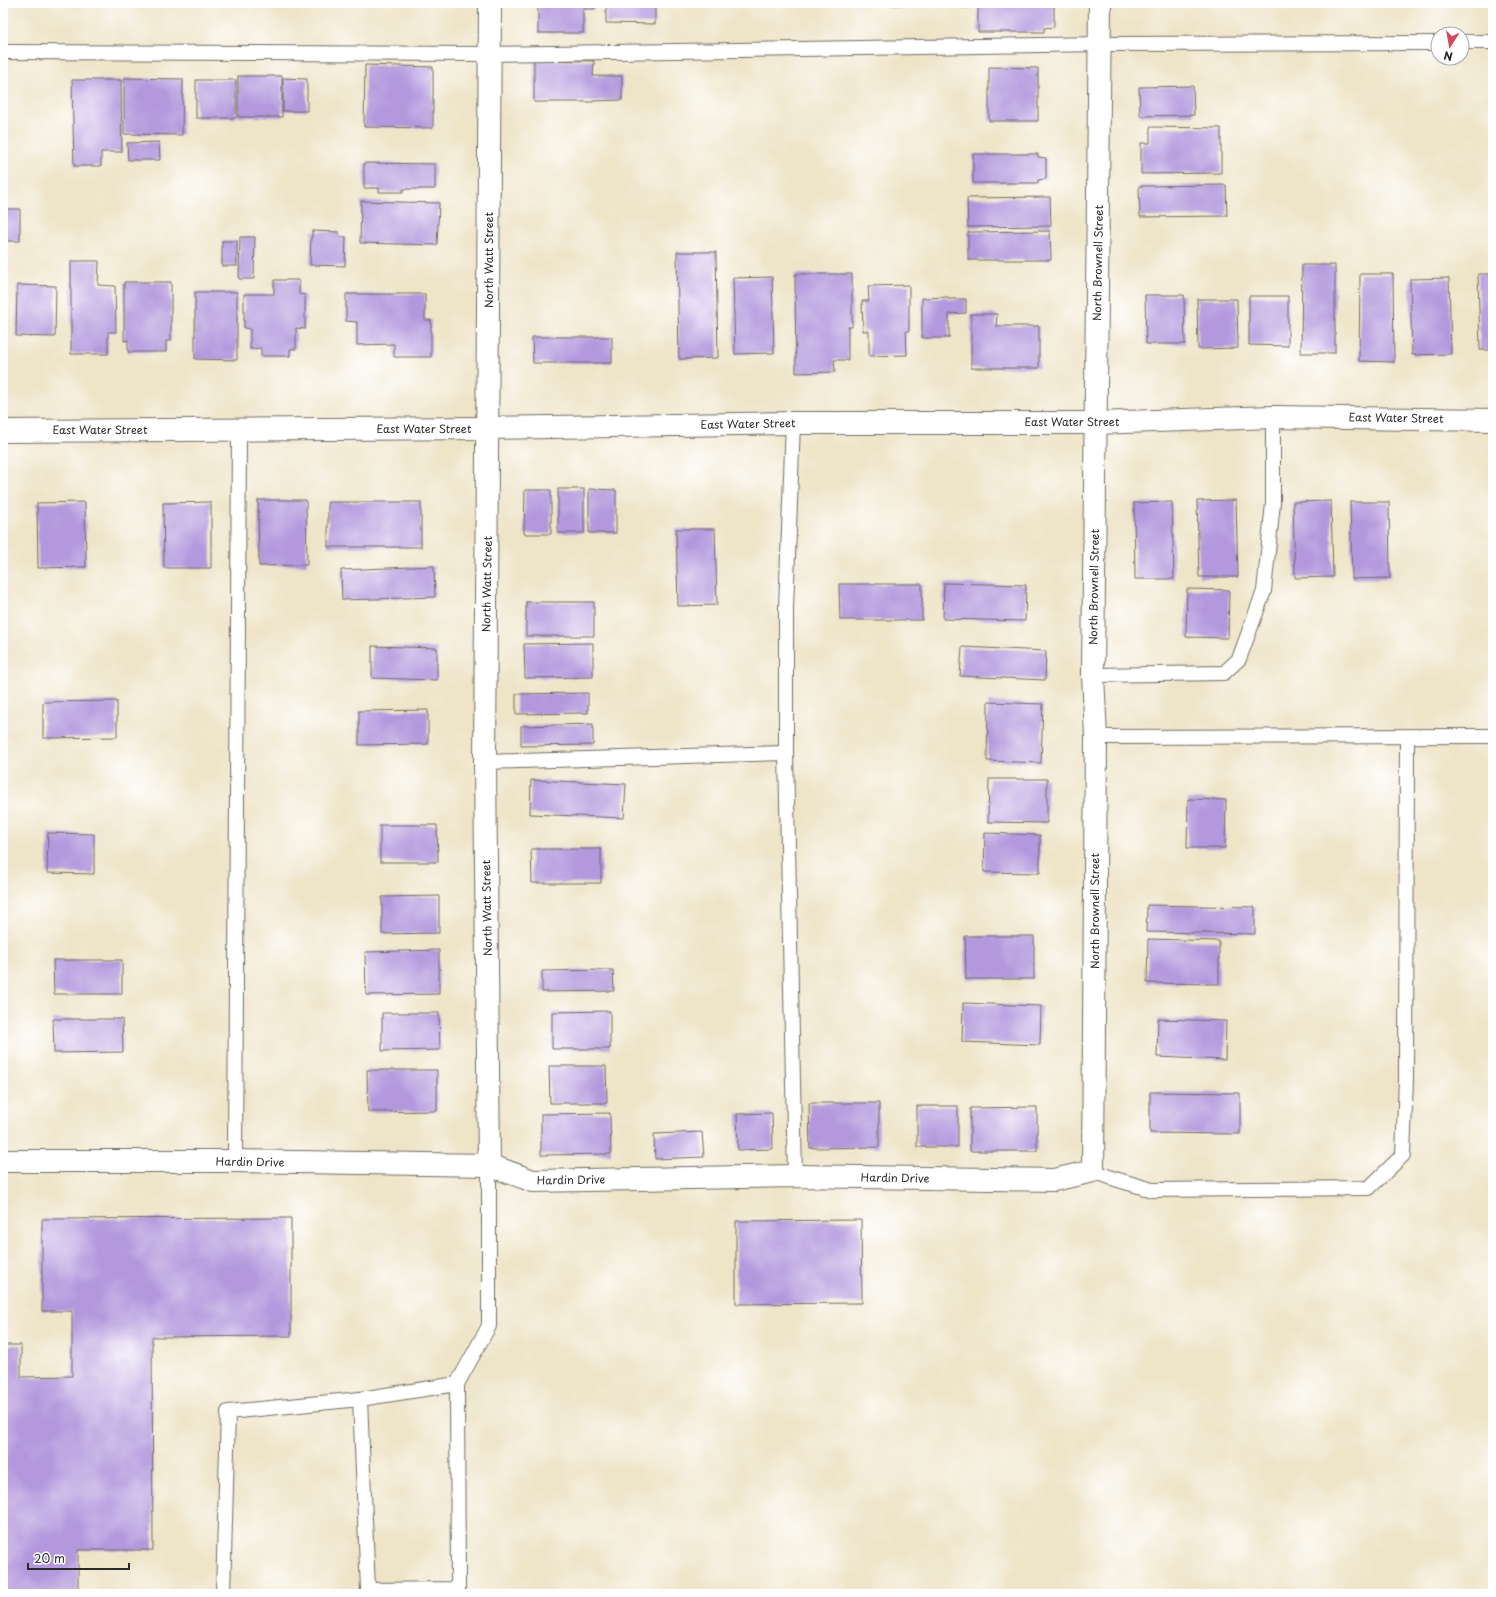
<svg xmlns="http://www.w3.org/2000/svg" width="1496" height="1597" font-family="'Playpen Sans',sans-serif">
	<rect width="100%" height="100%" fill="#fff"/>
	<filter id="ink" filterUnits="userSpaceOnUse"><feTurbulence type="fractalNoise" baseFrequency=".025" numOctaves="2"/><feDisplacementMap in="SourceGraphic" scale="8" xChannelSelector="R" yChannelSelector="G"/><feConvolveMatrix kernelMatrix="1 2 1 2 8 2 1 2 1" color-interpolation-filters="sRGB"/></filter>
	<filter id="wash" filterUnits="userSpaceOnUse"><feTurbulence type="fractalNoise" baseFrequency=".012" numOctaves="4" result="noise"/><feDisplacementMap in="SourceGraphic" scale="16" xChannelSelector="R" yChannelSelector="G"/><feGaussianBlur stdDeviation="0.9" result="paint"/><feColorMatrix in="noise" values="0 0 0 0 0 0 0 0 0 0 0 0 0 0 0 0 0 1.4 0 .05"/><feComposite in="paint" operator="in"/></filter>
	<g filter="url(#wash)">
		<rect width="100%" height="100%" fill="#eee4c8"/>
		<g id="blocks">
			<!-- building -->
			<g fill="#b398dd">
				<polygon points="538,3 595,3 595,9 583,9 583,33 538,33"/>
				<polygon points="606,3 655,3 655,24 606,23"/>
				<rect x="885" y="3" width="34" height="2"/>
				<polygon points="964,3 1054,3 1054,27 1044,28 1044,32 978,32 978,7 964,8"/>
				<polygon points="534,60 594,61 593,76 622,76 622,100 593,101 593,102 534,102"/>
				<polygon points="365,65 433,67 433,128 364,127"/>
				<polygon points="989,67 1038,68 1038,121 989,121"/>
				<rect x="238" y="76" width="44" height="41"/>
				<polygon points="124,78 183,79 182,135 124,134"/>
				<polygon points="283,78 307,79 307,111 283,111"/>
				<polygon points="72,80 121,80 122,152 101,152 101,166 74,166"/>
				<rect x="196" y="80" width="40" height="38"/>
				<polygon points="1193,86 1194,115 1140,116 1139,87"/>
				<polygon points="1150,127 1221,128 1221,173 1141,174 1141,143 1150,143"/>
				<polygon points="159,142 160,160 128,160 127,143"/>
				<polygon points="973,154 1038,154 1038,157 1046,158 1046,179 1038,180 1038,183 973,183"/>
				<polygon points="364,163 435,164 435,189 403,189 403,192 379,192 379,188 364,188"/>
				<polygon points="1226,185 1227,216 1140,217 1139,186"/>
				<polygon points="1050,197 1051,226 968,227 967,198"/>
				<polygon points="361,201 439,203 437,245 360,243"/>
				<rect x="3" y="209" width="17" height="32"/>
				<polygon points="312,231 339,232 339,237 346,237 345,266 310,265 311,237 312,237"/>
				<polygon points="1050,231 1051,260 968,260 968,232"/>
				<polygon points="240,237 255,237 254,279 239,279"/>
				<rect x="222" y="241" width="15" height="25"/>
				<polygon points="677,252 716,252 718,358 679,359"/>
				<polygon points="71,261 99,261 98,285 115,286 116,332 108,332 108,354 71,354"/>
				<polygon points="1302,265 1335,265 1335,353 1301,353"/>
				<polygon points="795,274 852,274 852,327 848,327 848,360 834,360 835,372 796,373"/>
				<polygon points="1360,274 1393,274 1394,362 1359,361"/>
				<polygon points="1478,274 1493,274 1493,350 1480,350"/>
				<polygon points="772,277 774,353 735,354 733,278"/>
				<polygon points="1449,278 1451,354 1412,355 1410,279"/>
				<polygon points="274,280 299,280 299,294 305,295 305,329 296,328 296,349 290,349 290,356 261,356 261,348 250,349 250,329 244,328 244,294 274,294"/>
				<polygon points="124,282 171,282 171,341 166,341 166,352 128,352 128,340 124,341"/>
				<polygon points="17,285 56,286 55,337 16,336"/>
				<polygon points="909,285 909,331 906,331 907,355 869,356 869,331 863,331 862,301 869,301 868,286"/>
				<polygon points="195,292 237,292 237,360 195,359"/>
				<polygon points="346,294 425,294 425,320 431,320 431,357 394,357 394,344 357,345 357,322 346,321"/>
				<polygon points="1145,295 1184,295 1185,344 1146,344"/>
				<polygon points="1249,296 1288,296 1288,346 1249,345"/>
				<polygon points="948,297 948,299 966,299 966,313 949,314 949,338 922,338 922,298"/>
				<polygon points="1197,299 1237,299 1238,348 1198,349"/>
				<polygon points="971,314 997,314 996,326 1039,326 1039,368 971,368"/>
				<polygon points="532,337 612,337 612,363 533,363"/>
				<rect x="558" y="489" width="26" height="44"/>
				<polygon points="589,489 616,490 616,533 589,533"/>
				<polygon points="525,490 551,490 551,534 524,534"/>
				<polygon points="258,500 306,500 307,565 259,566"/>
				<polygon points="1236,500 1238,577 1199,577 1197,501"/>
				<polygon points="1331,501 1333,577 1295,578 1293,502"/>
				<polygon points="85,502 86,567 38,568 37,503"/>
				<polygon points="211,502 211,568 164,568 163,503"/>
				<rect x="328" y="502" width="93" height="45"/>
				<polygon points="1172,502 1174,579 1135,579 1134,503"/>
				<polygon points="1350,502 1389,502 1390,578 1352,579"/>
				<polygon points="676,529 715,529 717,605 678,606"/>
				<polygon points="434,566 435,597 342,600 341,570"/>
				<polygon points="944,583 1026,585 1025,621 943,619"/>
				<polygon points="839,584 922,584 922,620 840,620"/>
				<polygon points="1187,589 1229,590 1228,638 1186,637"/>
				<rect x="526" y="602" width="68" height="34"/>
				<polygon points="593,643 593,677 525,678 524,644"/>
				<polygon points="372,646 437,648 437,680 372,678"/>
				<polygon points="962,647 1046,651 1045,680 960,676"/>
				<polygon points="588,693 588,713 516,714 516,694"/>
				<polygon points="117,701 117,737 43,738 43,702"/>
				<polygon points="988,702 1043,704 1041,763 987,761"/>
				<polygon points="428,710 428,744 359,745 359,711"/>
				<polygon points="593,724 593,745 521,746 521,726"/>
				<polygon points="989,779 1047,779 1047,823 988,822"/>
				<polygon points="531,780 626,784 624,818 530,814"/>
				<polygon points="1188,799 1226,800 1225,848 1187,848"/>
				<polygon points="380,825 437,825 438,862 380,862"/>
				<polygon points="48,833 94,834 94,874 47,873"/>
				<polygon points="985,833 1040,835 1040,873 984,872"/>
				<polygon points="531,849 601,849 601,883 532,883"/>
				<polygon points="439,896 439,933 382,934 382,897"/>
				<polygon points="1147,905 1255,907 1255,934 1146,932"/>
				<polygon points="965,936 1034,936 1034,979 966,979"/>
				<polygon points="1148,939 1219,941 1219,984 1147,983"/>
				<polygon points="439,950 439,994 366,995 365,952"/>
				<polygon points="53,960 122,960 122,994 54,994"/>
				<polygon points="613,970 614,991 542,992 542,971"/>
				<polygon points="963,1003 1041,1006 1040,1045 962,1042"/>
				<polygon points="610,1011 610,1049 552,1049 552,1012"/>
				<polygon points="382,1013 439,1013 440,1050 382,1051"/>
				<polygon points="53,1019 122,1019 123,1052 54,1053"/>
				<polygon points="1158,1019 1226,1021 1225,1060 1157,1057"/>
				<polygon points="549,1066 606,1066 607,1103 550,1103"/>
				<polygon points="367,1070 437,1070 437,1111 368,1112"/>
				<polygon points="1150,1092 1240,1093 1240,1134 1150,1133"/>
				<polygon points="809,1103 879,1103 879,1147 810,1148"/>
				<rect x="917" y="1106" width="41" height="41"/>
				<polygon points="1037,1107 1037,1151 970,1151 970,1108"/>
				<polygon points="610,1113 611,1154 541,1155 541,1114"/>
				<polygon points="772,1113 773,1149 738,1150 737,1114"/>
				<polygon points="702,1132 704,1157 655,1159 654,1134"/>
				<polygon points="291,1218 291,1336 152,1337 153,1550 78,1550 78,1594 3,1594 3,1345 21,1345 21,1377 72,1376 72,1311 42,1311 42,1219"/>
				<polygon points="861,1220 862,1303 736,1304 736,1221"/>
			</g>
		</g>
	</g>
	<g filter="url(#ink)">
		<use href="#blocks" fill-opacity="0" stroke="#6f6c62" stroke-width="1"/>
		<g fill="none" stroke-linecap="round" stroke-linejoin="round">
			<defs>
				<g id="lane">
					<polyline points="1462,42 1493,42"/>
					<polyline points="3,52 490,54 1101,44 1438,43"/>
					<polyline points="793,423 786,608 786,753 795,1176"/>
					<polyline points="1093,675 1224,673 1239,659 1264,591 1273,503 1273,417"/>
					<polyline points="1096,737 1493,736"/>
					<polyline points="485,762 786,753"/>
					<polyline points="235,1161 239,430"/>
					<polyline points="1093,1171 1115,1179 1152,1190 1369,1188 1403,1155 1406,1079 1407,737"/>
					<polyline points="457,1384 360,1399 368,1590 458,1589 457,1384 489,1326 489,1165"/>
					<polyline points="223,1594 228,1412 360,1399"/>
				</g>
				<g id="street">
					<polyline points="3,431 488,428 793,423 1096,423 1273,417 1493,420"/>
					<polyline points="3,1161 235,1161 489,1165 533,1181 795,1176 1054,1180 1093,1171 1096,737 1093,675 1100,3"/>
					<polyline points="489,1165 485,762 490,3"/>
				</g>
			</defs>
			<!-- lane casing -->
			<use href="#lane" stroke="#6f6c62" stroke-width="16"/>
			<!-- street casing -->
			<use href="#street" stroke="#6f6c62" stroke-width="24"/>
			<!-- lane -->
			<use href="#lane" stroke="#fff" stroke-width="14"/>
			<!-- street -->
			<use href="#street" stroke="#fff" stroke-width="22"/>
		</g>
	</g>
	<g text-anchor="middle" stroke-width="4" stroke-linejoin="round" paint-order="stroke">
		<!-- street labels -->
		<g font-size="11" fill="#2b2b2b" stroke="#fff">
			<text transform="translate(489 260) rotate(-90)" y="4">North Watt Street</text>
			<text transform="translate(1098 263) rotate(-89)" y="4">North Brownell Street</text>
			<text transform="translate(1396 418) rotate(1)" y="4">East Water Street</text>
			<text x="1072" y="426">East Water Street</text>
			<text transform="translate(748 424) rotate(-1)" y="4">East Water Street</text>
			<text x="424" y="433">East Water Street</text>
			<text x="100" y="434">East Water Street</text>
			<text transform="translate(487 584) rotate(-89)" y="4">North Watt Street</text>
			<text transform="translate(1094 587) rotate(-89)" y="4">North Brownell Street</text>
			<text transform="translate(487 908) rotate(-91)" y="4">North Watt Street</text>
			<text transform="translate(1095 911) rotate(-90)" y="4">North Brownell Street</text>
			<text transform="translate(250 1162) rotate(1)" y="4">Hardin Drive</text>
			<text transform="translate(895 1178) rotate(1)" y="4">Hardin Drive</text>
			<text transform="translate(571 1180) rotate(-1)" y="4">Hardin Drive</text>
		</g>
	</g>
	<!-- margin -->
	<rect width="1496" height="1597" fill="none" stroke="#fff" stroke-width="16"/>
	<!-- north arrow -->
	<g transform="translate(1450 46) rotate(191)"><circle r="19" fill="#ffffff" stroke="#aaaaaa"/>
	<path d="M0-3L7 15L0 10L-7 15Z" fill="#d1495b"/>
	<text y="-6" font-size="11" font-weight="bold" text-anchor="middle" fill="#2b2b2b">N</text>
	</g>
	<!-- scale -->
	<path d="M28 1563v6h101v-6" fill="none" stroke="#2b2b2b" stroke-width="2"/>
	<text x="34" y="1563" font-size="12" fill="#2b2b2b" stroke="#ffffff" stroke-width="3" paint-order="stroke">20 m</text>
</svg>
